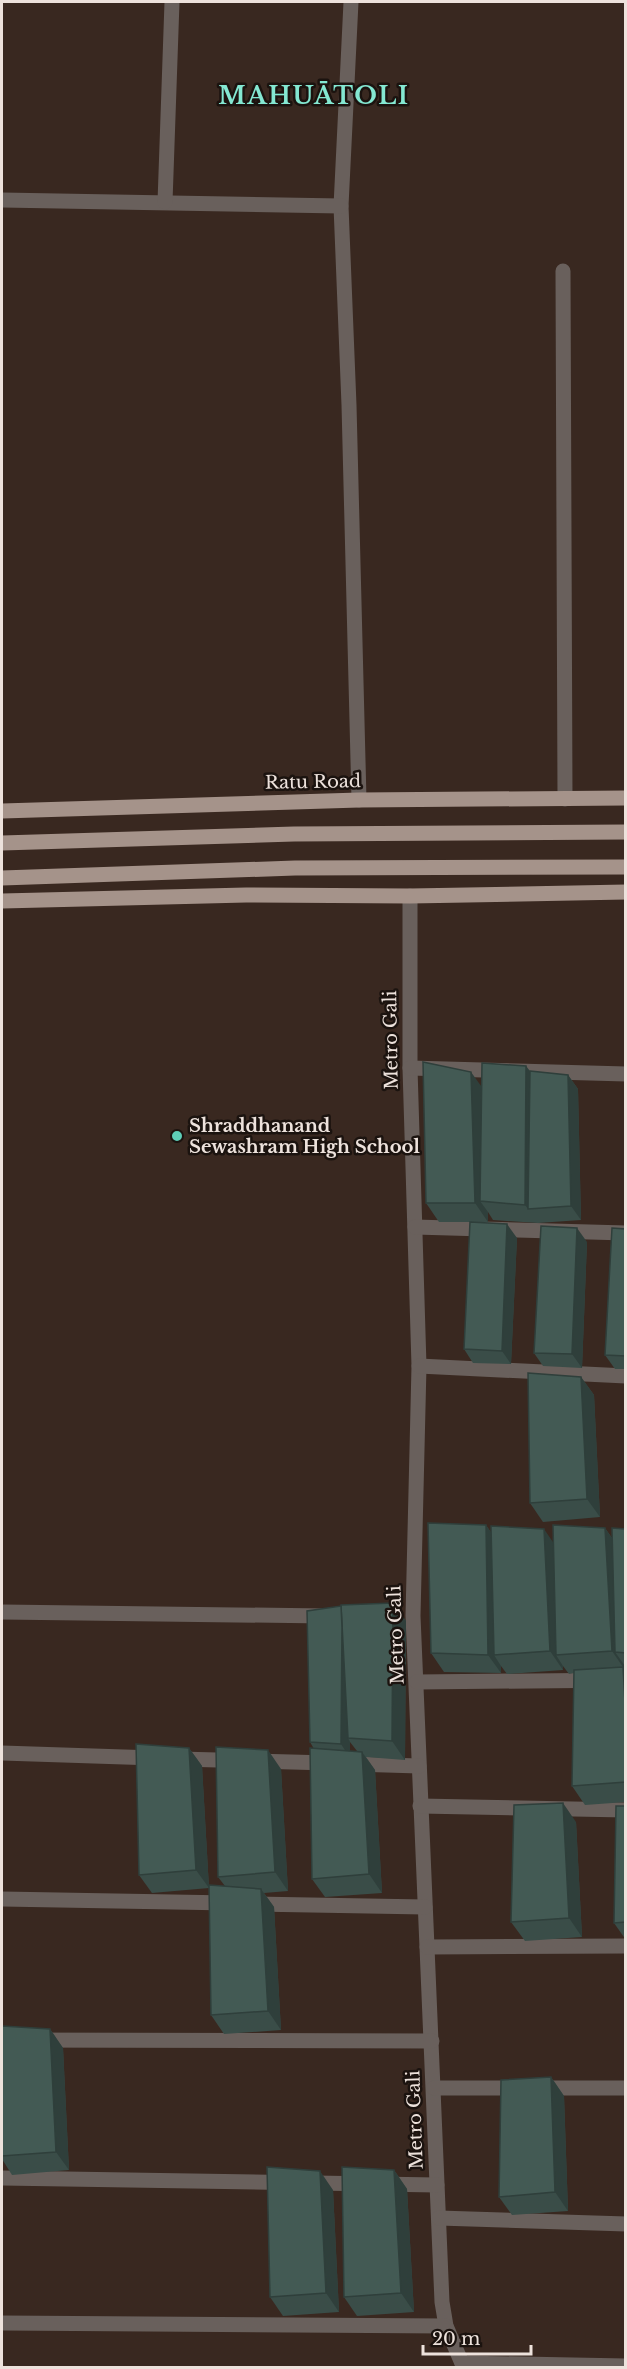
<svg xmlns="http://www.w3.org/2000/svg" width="627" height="2369" font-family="'Libre Baskerville',serif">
	<rect width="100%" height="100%" fill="#392820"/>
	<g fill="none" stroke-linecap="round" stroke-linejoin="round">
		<!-- minor -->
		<g stroke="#69605c" stroke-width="15">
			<polyline points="351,2 341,206 349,405 359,800"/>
			<polyline points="2,200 341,206"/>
			<polyline points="165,202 172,2"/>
			<polyline points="563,271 565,799"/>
			<polyline points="410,896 410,1068 419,1366 413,1616 442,2302 446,2326 464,2368"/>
			<polyline points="410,1068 626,1074"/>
			<polyline points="415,1227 626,1233"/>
			<polyline points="419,1366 626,1376"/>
			<polyline points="2,1612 326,1616"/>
			<polyline points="417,1682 626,1680"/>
			<polyline points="2,1753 155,1758"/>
			<polyline points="179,1759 329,1763"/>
			<polyline points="353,1764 419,1766"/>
			<polyline points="420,1806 626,1810"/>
			<polyline points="2,1899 230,1903"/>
			<polyline points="254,1904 425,1907"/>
			<polyline points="427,1947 626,1946"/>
			<polyline points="2,2040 432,2041"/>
			<polyline points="434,2088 626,2088"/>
			<polyline points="2,2178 437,2185"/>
			<polyline points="439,2218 626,2224"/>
			<polyline points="2,2323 446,2326"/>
			<polyline points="462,2363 626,2366"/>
		</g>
		<!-- primary -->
		<g stroke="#a5938a" stroke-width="15">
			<polyline points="2,811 359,800 626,798"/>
			<polyline points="2,843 294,834 626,832"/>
			<polyline points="2,878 295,868 626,867"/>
			<polyline points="2,901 246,895 410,896 626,892"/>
		</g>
	</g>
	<!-- wall -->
	<g fill="#3a4d48" fill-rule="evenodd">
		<polygon points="526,1066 530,1071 568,1075 578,1089 581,1220 538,1223 493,1220 488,1212 488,1222 471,1222 517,1238 511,1364 473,1363 464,1349 470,1222 439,1222 426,1203"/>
		<polygon points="626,1229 626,1369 615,1369 605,1355"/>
		<polygon points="587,1242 582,1368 543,1366 534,1353"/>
		<polygon points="581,1377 594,1395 600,1517 543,1522 530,1503"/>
		<polygon points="486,1525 492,1534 554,1543 605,1528 612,1538 626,1529 626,1802 585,1805 572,1786 574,1673 569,1674 563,1666 563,1670 507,1674 501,1666 501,1673 444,1672 431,1653"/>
		<path d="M393,1603l13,18 -1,139 -39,-3 9,13 7,123 -57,4 -13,-18 2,-130 -4,-7zM350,1742l7,9h-7z"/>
		<polygon points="189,1748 202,1766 209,1888 152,1893 139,1875"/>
		<polygon points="281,1769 288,1891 264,1893 274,1907 281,2030 224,2034 211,2015 225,1886 218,1877"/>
		<polygon points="626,1806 626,1940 614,1923"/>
		<polygon points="576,1822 582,1937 525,1941 511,1922"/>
		<polygon points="2,2026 50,2029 63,2048 69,2170 12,2175 2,2159"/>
		<polygon points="551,2077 564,2096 568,2211 512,2215 499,2197"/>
		<polygon points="394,2170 407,2189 414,2312 357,2316 344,2297"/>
		<polygon points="333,2190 339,2312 283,2316 270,2297"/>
	</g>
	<!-- shaded-wall -->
	<g fill="#2f3f3b">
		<polygon points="526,1066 539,1085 528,1209 525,1205"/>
		<polygon points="471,1072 484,1090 480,1201 488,1212 488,1222 475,1203"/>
		<polygon points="568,1075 578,1089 581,1220 571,1206"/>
		<polygon points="507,1224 517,1238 511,1364 502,1351"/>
		<polygon points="577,1228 587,1242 582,1368 572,1354"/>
		<polygon points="581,1377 594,1395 600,1517 587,1499"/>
		<polygon points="486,1525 499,1544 494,1655 501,1666 501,1673 488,1655"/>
		<polygon points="605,1528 618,1547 615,1652 625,1666 625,1670 612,1651"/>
		<polygon points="544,1529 557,1548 556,1655 563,1666 563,1670 550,1651"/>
		<polygon points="393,1603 406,1621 405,1760 392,1741"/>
		<polygon points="342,1606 348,1738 350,1742 350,1758 341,1744"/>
		<polygon points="623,1667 626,1671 626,1720"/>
		<polygon points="189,1748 202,1766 209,1888 196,1870"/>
		<polygon points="268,1750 281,1769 288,1891 275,1872"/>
		<polygon points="362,1752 375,1770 382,1893 369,1874"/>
		<polygon points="563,1803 576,1822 582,1937 569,1918"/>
		<polygon points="261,1889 274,1907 281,2030 268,2011"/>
		<polygon points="50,2029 63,2048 69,2170 56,2152"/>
		<polygon points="551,2077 564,2096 568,2211 555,2192"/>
		<polygon points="394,2170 407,2189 414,2312 401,2293"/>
		<polygon points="320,2171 333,2190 339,2312 326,2293"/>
	</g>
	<!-- building -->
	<g fill="#435a54" stroke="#2f3f3b" stroke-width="1.5">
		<polygon points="423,1062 471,1072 475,1203 426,1203"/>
		<polygon points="482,1063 526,1066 525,1205 480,1201"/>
		<polygon points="530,1071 568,1075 571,1206 528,1209"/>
		<polygon points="470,1222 507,1224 502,1351 464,1349"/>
		<polygon points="541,1226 577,1228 572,1354 534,1353"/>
		<polygon points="612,1228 626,1229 626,1356 605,1355"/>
		<polygon points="528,1373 581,1377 587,1499 530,1503"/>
		<polygon points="428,1523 486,1525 488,1655 431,1653"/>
		<polygon points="553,1525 605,1528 612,1651 556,1655"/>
		<polygon points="491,1526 544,1529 550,1651 494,1655"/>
		<polygon points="612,1528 626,1529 626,1653 615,1652"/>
		<polygon points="393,1603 392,1741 348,1738 341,1605"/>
		<polygon points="341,1606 342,1627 341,1744 310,1742 307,1611"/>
		<polygon points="623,1667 626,1720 626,1782 572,1786 574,1670"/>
		<polygon points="136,1744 189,1748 196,1870 139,1875"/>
		<polygon points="216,1747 268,1750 275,1872 218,1877"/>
		<polygon points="310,1748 362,1752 369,1874 312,1879"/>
		<polygon points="563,1803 569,1918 511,1922 514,1805"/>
		<polygon points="616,1806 626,1806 626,1922 614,1923"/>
		<polygon points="209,1885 261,1889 268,2011 211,2015"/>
		<polygon points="2,2026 50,2029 56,2152 2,2156"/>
		<polygon points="551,2077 555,2192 499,2197 501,2080"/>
		<polygon points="267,2167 320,2171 326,2293 270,2297"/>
		<polygon points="342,2167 394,2170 401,2293 344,2297"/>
	</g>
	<!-- markers -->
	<circle fill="#5eceb7" stroke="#1b130f" stroke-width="2" cx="177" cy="1136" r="6"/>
	<g text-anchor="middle" stroke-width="5" stroke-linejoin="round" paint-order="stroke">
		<!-- street labels -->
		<g font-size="18" fill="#ede2dc" stroke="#1b130f">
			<text transform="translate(313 782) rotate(-1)" y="6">Ratu Road</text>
			<text transform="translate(391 1040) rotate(-91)" y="6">Metro Gali</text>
			<text transform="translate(396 1635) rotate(-92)" y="6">Metro Gali</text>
			<text transform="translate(415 2120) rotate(-92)" y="6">Metro Gali</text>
		</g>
		<!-- poi labels -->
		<g font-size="18" font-weight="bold" fill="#ede2dc" stroke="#1b130f" text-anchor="start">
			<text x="189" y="1132">Shraddhanand<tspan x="189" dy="21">Sewashram High School</tspan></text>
		</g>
		<!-- district labels -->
		<g font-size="24" font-weight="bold" letter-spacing="1.5" fill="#84e8d2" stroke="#1b130f">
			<text x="314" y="104">MAHUĀTOLI</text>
		</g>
	</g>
	<!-- border -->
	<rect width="627" height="2369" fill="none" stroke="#ede2dc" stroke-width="6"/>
	<!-- scale -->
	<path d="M423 2345v9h108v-9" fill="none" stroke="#ede2dc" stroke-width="3"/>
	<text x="432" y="2345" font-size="18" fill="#ede2dc" stroke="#1b130f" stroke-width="4.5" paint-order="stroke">20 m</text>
</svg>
